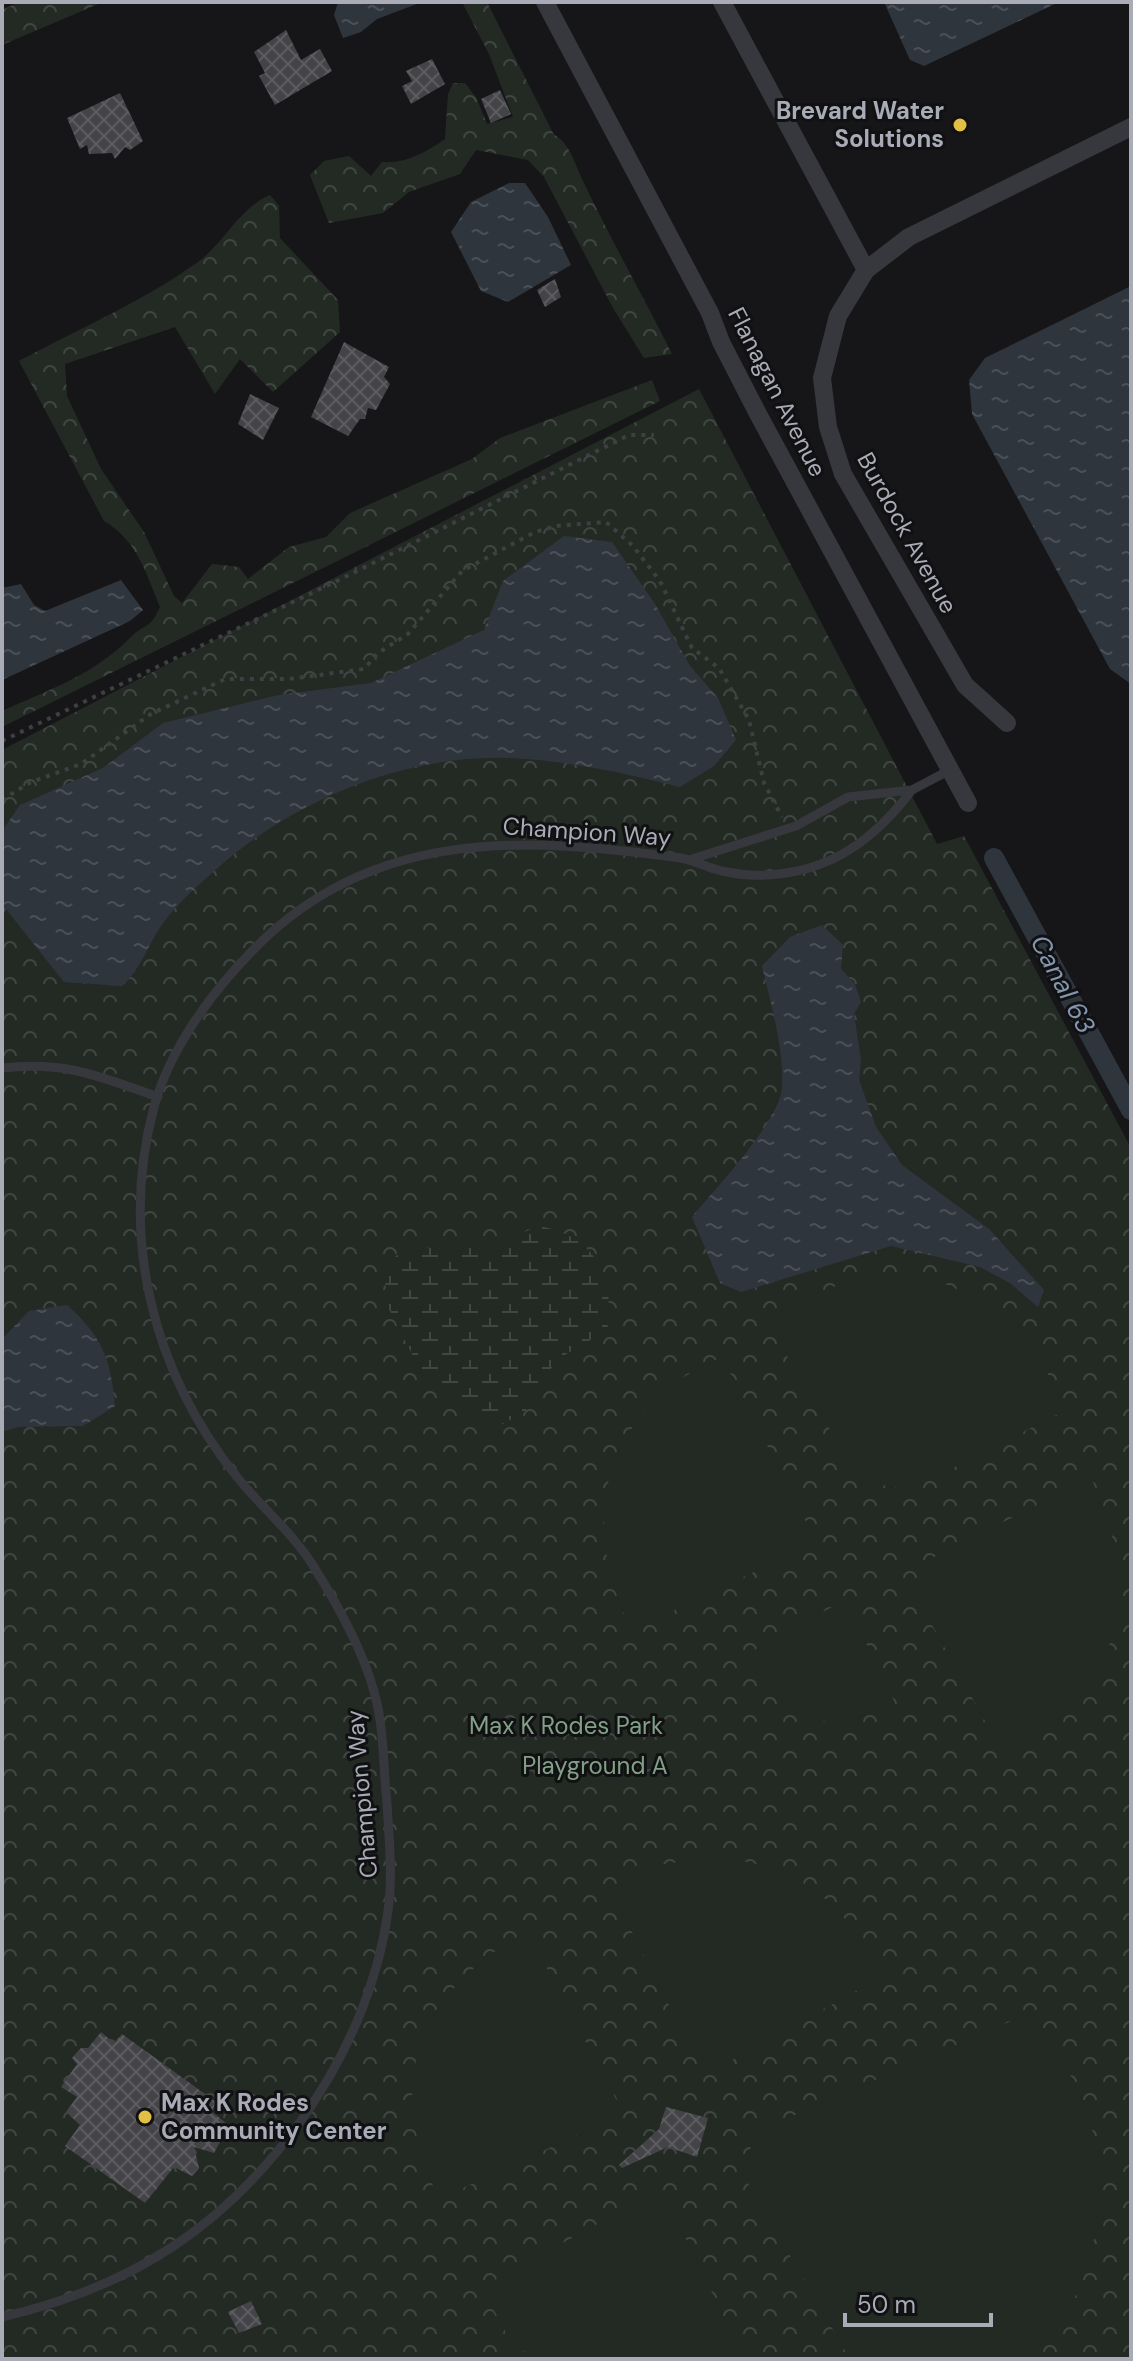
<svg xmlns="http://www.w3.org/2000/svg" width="1133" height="2361" font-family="'DM Sans',sans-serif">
	<defs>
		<pattern id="forest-crowns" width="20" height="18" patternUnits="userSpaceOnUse" patternTransform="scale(2)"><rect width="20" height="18" fill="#232a24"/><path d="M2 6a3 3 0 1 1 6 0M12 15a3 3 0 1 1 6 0" fill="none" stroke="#404642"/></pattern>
		<pattern id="wetland-marsh" width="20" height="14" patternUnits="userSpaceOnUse" patternTransform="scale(2)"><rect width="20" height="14" fill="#232a24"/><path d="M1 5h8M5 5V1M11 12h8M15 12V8" fill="none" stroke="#404642"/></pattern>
		<pattern id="water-ripples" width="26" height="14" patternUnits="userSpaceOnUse" patternTransform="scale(2)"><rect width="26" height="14" fill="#2f353d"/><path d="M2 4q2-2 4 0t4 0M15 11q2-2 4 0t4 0" fill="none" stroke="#4a5057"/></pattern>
		<pattern id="building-cross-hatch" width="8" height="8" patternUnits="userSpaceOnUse" patternTransform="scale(2)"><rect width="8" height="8" fill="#434348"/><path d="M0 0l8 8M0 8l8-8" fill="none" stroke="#5b5b60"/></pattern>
	</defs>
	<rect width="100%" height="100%" fill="#161618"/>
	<!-- forest -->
	<g fill="url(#forest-crowns)">
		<polygon points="19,2 103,2 2,45 2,10"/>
		<path d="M462,2h25l67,133c15,6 22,32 29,46 28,59 60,115 89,173l-28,4 -31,-50 -69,-131 -16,-17 -52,-10 -16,24 -51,18 -26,21 -54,10 -19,-48 14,-14 25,-5 22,20 11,-14c23,2 43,-9 63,-23l3,-45 5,-11h12l12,16 10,25 26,-7 -24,-63z"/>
		<path d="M270,195l9,11 1,32 58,62 2,32 -67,60 -33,-33 -25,35 -40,-67 -110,37 2,32 34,73 43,63 30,64 8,7 30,-39 27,3 9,12 41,-32 37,-10 24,-24 122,-54 28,-21 152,-58 8,21 -658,326v-16c47,-21 93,-37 129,-74 15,-15 18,-6 29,-30 -14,-34 -23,-67 -56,-86l-85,-160c61,-33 123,-59 179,-99 27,-20 41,-54 72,-67z"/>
		<polygon points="699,389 937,844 964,836 1131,1148 1131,2359 2,2359 2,750"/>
	</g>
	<!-- wetland -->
	<path fill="url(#wetland-marsh)" d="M538,1226c56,9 78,50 69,104l-44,26 -24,25 -14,31 -26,14 -44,-19 -38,-43 -29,-57 -4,-36 13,-16 50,-12 40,5z"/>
	<!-- pitch -->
	<g fill="#232a24">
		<polygon points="859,1278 949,1285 1020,1326 1068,1409 909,1490 860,1481 766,1320 804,1297"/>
		<path d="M722,1357l84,165 -7,28 -167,81c-44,-87 -41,-183 42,-247 14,-11 32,-19 48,-27z"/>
		<path d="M1091,1478c42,87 42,183 -41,247 -14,11 -33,18 -48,27l-89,-162 9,-27z"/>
		<path d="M832,1607l18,3 45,93c-20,8 -44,21 -66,19 -38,-3 -67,-36 -85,-66z"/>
		<path d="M717,1856c89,14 122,43 166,120l-160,89 -28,-9 -86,-169 49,-22z"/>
		<path d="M527,1931l91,172 -8,17 -171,79c-56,-117 -23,-205 88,-268z"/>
		<path d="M1032,2012c20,33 44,66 56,103 21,65 12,143 -24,202 -9,15 -24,28 -35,42h-179l-108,-186 14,-41z"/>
		<polygon points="649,2196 669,2204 744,2359 531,2359 506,2333 482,2287"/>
	</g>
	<!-- water -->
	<g fill="url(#water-ripples)">
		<polygon points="338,2 422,2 377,19 361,32 343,38 334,15"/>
		<polygon points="884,2 1059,2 924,66 910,60"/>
		<polygon points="509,183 525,183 548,217 571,265 508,302 481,291 451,232 471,202"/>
		<polygon points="1131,286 1131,684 1110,669 972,414 969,380 985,358"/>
		<path d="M564,536l48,6 43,62 35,62 28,32 18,42 -22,26 -34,21c-55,-14 -111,-26 -168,-29 -107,-5 -223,44 -300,115 -17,15 -38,34 -51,53 -14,21 -20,43 -39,60l-58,-4 -62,-78v-73l18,-26 83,-37 60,-45 116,-28 92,-12 113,-53 19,-49z"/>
		<polygon points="121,580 143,610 130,621 2,680 2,588 21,584 34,605 45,611"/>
		<path d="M822,925l21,20 -2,24 14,15 6,18 -7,12 7,46 -2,20 17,47 26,38 87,64 55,61 -6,17 -28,-24 -30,-16 -89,-21 -150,46 -21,-9 -28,-66c22,-27 89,-97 90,-130 2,-39 -11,-83 -20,-121l28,-29z"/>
		<path d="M67,1305c35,31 44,54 48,101l-32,20 -65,1 -16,5v-93l27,-28z"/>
	</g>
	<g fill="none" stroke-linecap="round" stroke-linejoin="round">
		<!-- canal -->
		<polyline stroke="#2f353d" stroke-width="20" points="994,858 1131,1110"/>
	</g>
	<!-- building -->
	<g fill="url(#building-cross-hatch)">
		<polygon points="286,30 301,60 320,49 332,71 275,105 259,76 265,73 254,52"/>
		<polygon points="432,59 445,84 411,104 402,86 412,81 406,71"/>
		<polygon points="500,90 511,114 491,123 481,99"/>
		<polygon points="120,93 143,141 130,150 125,147 115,159 112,153 89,154 87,145 80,149 67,118"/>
		<polygon points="555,279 561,297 545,307 537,290"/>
		<polygon points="344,342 389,367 384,377 390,384 376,410 368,408 365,419 360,419 348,436 311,417"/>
		<polygon points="250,394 279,408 263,440 238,424"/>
		<polygon points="101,2032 114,2043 122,2034 216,2102 212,2112 226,2123 215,2137 220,2142 214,2153 194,2147 199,2168 192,2176 174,2167 145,2203 65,2146 80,2125 66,2112 77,2097 61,2087 77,2064 72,2058 81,2048 88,2048"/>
		<polygon points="666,2107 708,2118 697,2157 668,2147 622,2168 619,2165 659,2129"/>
		<polygon points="251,2301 262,2324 239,2333 228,2312"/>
	</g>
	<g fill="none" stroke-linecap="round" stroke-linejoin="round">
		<!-- path -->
		<g stroke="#3e3f43" stroke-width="4" stroke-dasharray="4 6" stroke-linecap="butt">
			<polyline points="2,741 343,578 629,435 654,435"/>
			<polyline points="2,800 29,783 81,764 151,714 225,679 289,679 364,669 378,653 408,634 462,571 535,532 556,526 606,522 633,546 660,581 692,648 719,668 749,720 764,783 782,817"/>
		</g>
		<!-- service -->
		<g stroke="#37383d" stroke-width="9">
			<polyline points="692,859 796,826 848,797 912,790 950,770"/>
			<path d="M2,1068c65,-7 96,8 156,29"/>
			<path d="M2,2317c130,-30 223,-90 301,-199 43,-61 75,-133 85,-207 5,-36 1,-72 -1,-108 -3,-27 -3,-56 -7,-83 -7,-52 -38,-108 -66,-153 -21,-34 -52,-59 -77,-90 -84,-105 -118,-239 -83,-370 16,-59 59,-117 102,-160 119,-120 271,-110 425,-89 16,3 30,12 46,14 19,4 40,4 59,1 55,-8 93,-40 126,-83"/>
		</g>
		<!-- minor -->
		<g stroke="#37383d" stroke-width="18">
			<polyline points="545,2 710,313 721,342 757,412 968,803"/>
			<polyline points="722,2 866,270"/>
			<polyline points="1007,723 965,685 843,474 828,427 822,378 838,316 866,270 909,237 1131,127"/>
		</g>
	</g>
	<!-- markers -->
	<g fill="#e3c043" stroke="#111113" stroke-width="3">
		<circle cx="960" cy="125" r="8"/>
		<circle cx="145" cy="2117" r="8"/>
	</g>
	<g text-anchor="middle" stroke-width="6" stroke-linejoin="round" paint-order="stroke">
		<!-- poi labels -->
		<g font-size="24" font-weight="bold" fill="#a9acb7" stroke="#111113" text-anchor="end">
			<text x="944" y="119">Brevard Water<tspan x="944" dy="28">Solutions</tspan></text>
			<text x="161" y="2111" text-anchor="start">Max K Rodes<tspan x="161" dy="28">Community Center</tspan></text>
		</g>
		<!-- street labels -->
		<g font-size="24" fill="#a9acb7" stroke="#111113">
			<text transform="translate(777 392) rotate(63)" y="8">Flanagan Avenue</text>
			<text transform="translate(907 533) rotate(61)" y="8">Burdock Avenue</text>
			<text transform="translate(587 832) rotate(4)" y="8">Champion Way</text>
			<text transform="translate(362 1794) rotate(-95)" y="8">Champion Way</text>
		</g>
		<!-- park labels -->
		<g font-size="24" fill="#82a087" stroke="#111113">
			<text x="566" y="1734">Max K Rodes Park</text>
			<text x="595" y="1774">Playground A</text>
		</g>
		<!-- water labels -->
		<g font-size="26" font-style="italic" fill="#8395af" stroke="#111113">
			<text transform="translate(1063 984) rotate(62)" y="9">Canal 63</text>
		</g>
	</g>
	<!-- border -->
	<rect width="1133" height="2361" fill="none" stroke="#a9acb7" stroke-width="8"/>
	<!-- scale -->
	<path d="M845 2313v12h146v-12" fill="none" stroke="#a9acb7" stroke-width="4"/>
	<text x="857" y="2313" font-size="24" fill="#a9acb7" stroke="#111113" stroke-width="6" paint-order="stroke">50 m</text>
</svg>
